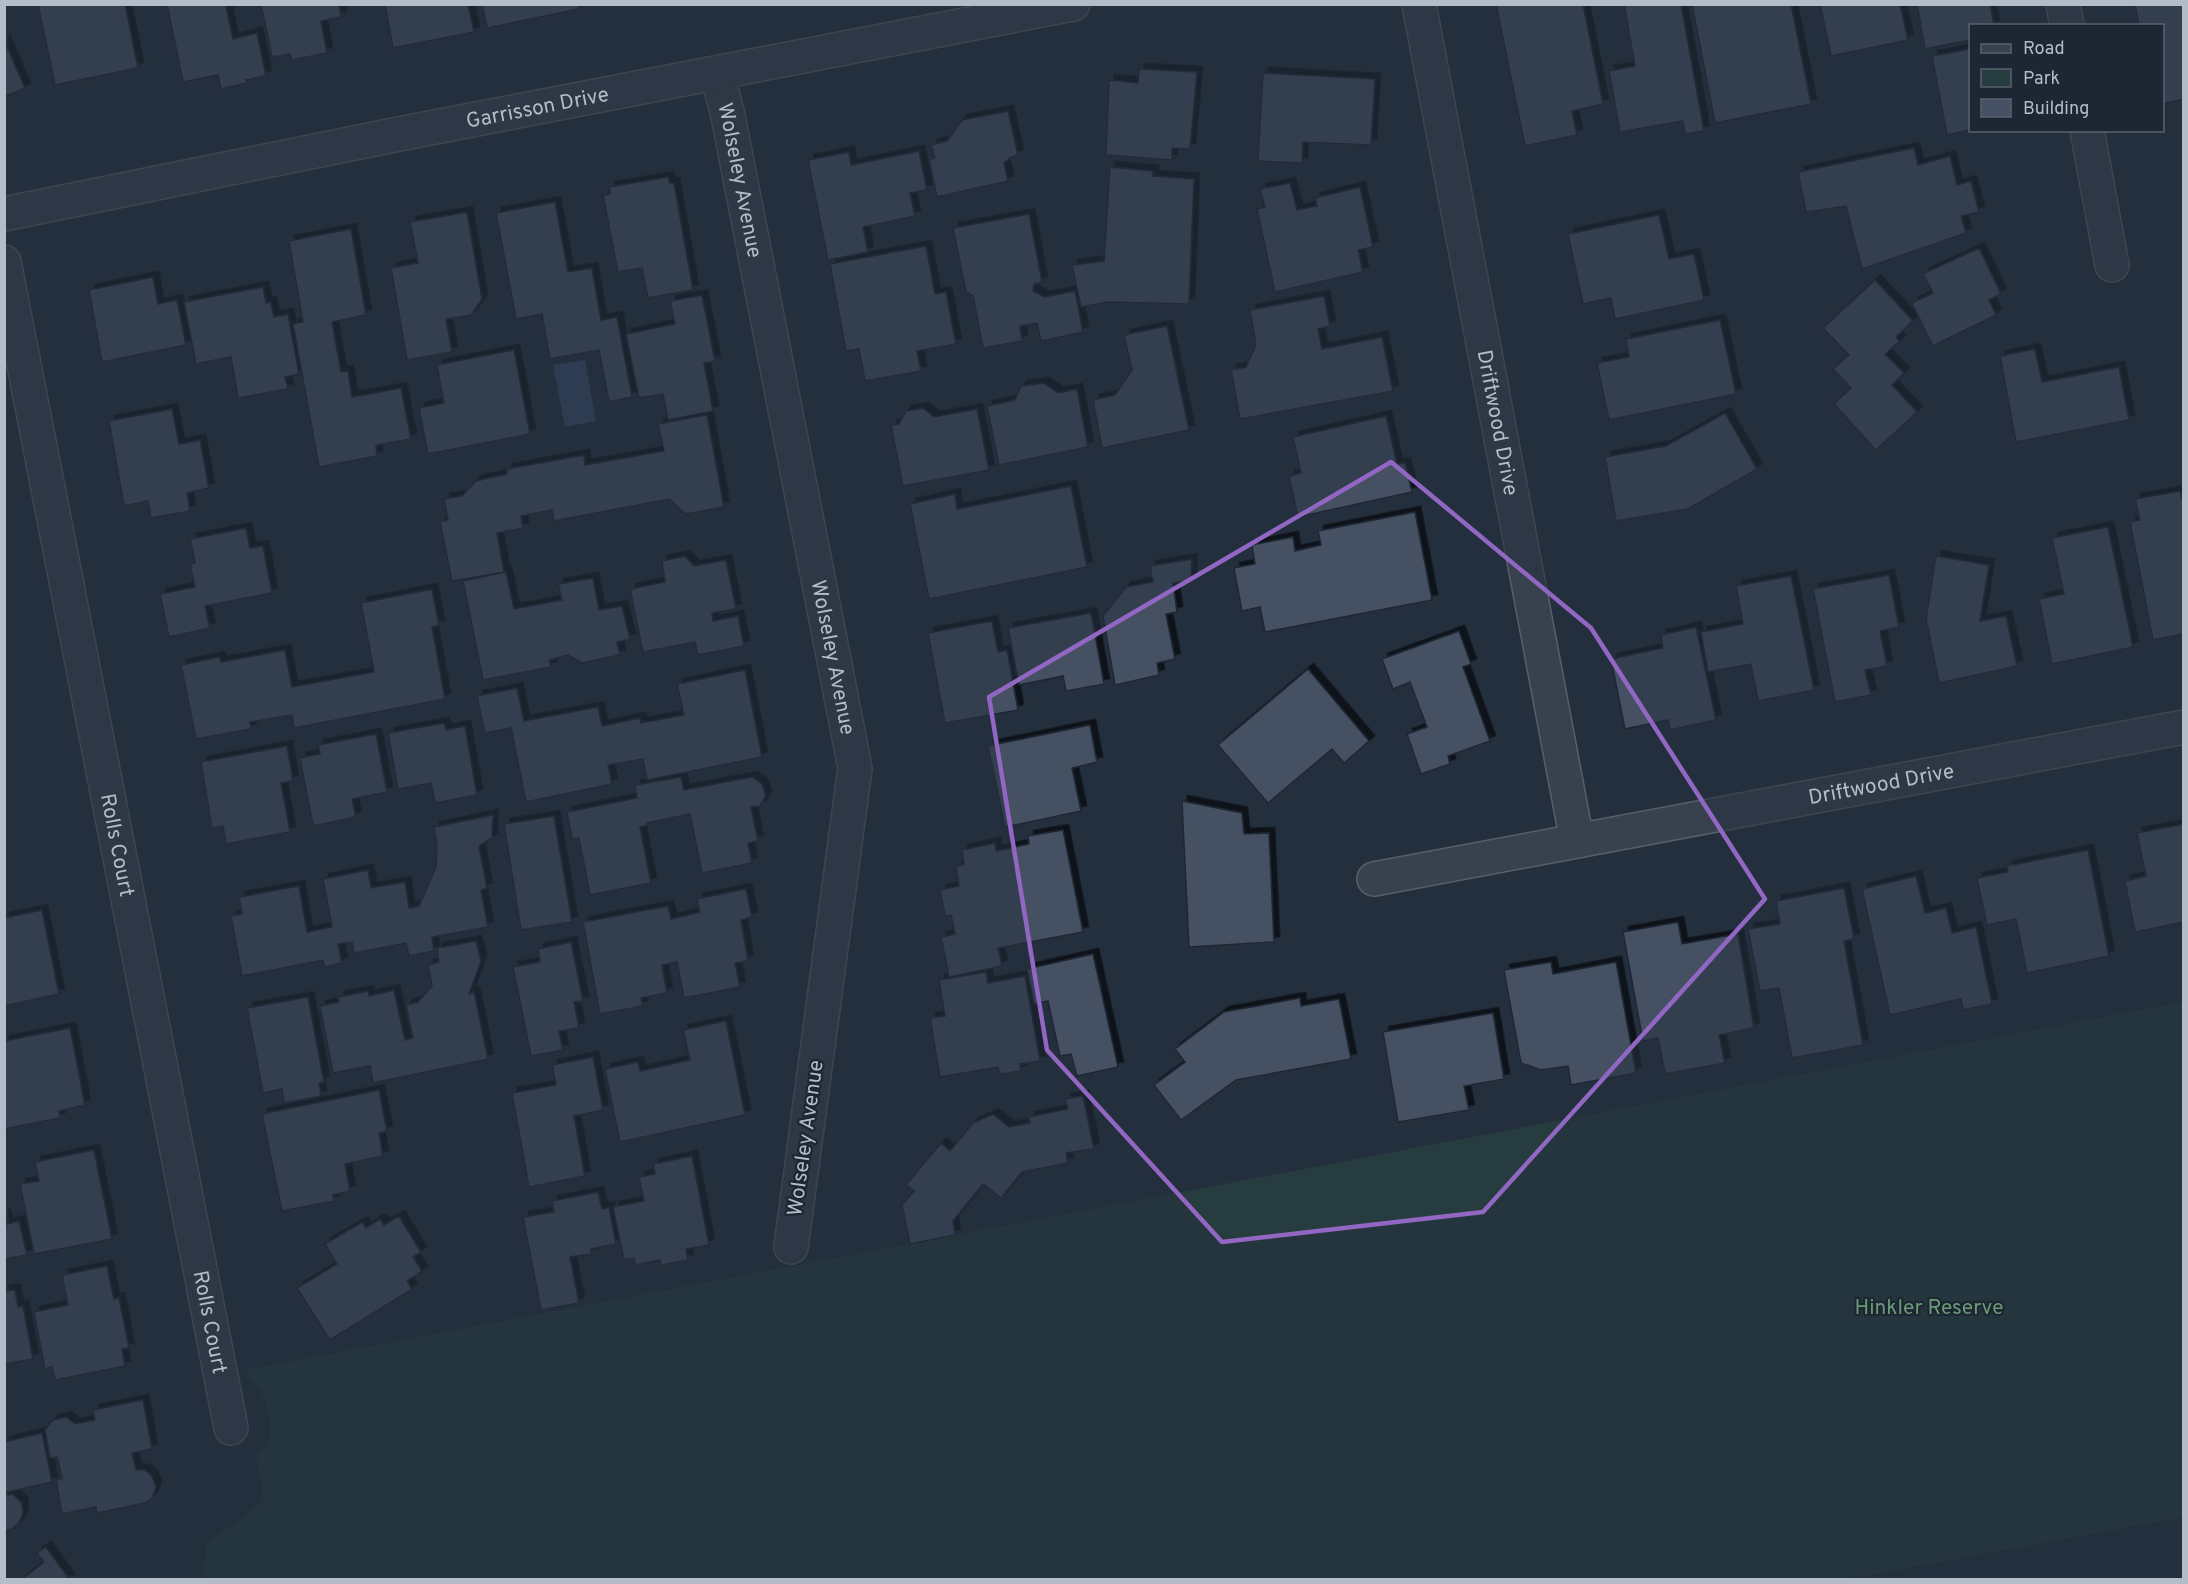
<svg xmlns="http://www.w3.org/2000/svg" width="2188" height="1584" font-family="Overpass,sans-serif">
	<defs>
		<filter id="shadow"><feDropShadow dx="5.5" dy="-5.5" stdDeviation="0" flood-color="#0009"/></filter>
	</defs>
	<rect width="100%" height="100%" fill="#242f3e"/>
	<!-- green -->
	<path fill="#263c3f" d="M2183,1002v515l-340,63 -1641,-1 5,-37 38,-25 19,-18 -8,-44c4,-4 10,-10 12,-15 7,-16 0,-37 -9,-50 -5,-7 -10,-12 -13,-20z"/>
	<!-- water -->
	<polygon fill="#394c67" points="585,360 596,421 565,427 553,365"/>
	<!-- building -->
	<g fill="#455162" stroke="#1f2835" stroke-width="1.5" filter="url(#shadow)">
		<polygon points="38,4 125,4 138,68 55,85"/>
		<polygon points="167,4 235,4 226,7 233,39 257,33 266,76 246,80 247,83 221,89 218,75 183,82"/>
		<polygon points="261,4 339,4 341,17 321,21 327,53 292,60 290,54 272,57"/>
		<polygon points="385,4 468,4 474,32 393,48"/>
		<polygon points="482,4 578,4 579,9 487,28"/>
		<polygon points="1496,4 1583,4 1603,104 1572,111 1577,135 1525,146"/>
		<polygon points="1624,4 1681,4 1704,131 1685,134 1683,121 1620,132 1609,71 1635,66"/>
		<polygon points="1692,4 1791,4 1811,104 1715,123"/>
		<polygon points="1820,4 1900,4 1908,40 1831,56"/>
		<polygon points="1917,4 1990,4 1994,26 1970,26 1970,40 1925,49"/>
		<polygon points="2135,4 2184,4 2184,99 2162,104 2162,26 2139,26"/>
		<polygon points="4,40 25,88 4,97"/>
		<polygon points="1970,49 1970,130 1947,135 1932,56"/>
		<polygon points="1139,69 1197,72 1190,149 1172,148 1172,160 1106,155 1109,80 1138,83"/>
		<polygon points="1263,73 1375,79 1371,145 1303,142 1302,163 1258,161"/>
		<polygon points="1008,111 1018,155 1011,157 1004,163 1008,181 937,197 929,160 935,158 931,145 947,141 962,120"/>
		<polygon points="1914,148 1918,165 1950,156 1957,185 1971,181 1979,212 1961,216 1966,233 1862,269 1846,206 1806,212 1798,172"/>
		<polygon points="919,151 927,190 910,193 915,216 863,227 868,252 828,260 808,160 849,152 851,165"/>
		<polygon points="1110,167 1153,171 1153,176 1194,179 1189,304 1108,302 1081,307 1072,265 1104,261"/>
		<polygon points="668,177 670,183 674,183 693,290 648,298 642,268 618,272 603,195 610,194 609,187"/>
		<polygon points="1290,183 1297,210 1317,206 1315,198 1360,187 1373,247 1358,250 1363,272 1275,292 1257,209 1265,207 1260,189"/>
		<polygon points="555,202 568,272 592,268 601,320 617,317 632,397 609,402 599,350 550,359 542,314 516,319 496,213"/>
		<polygon points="467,212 482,299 471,315 446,319 452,352 407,360 391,268 418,263 410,222"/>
		<polygon points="1029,214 1042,282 1034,284 1033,291 1044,297 1075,291 1083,332 1041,341 1037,323 1020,326 1022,341 983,348 973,296 966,292 953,228"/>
		<polygon points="1659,215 1669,259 1694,254 1704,300 1615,319 1611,298 1583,304 1568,234"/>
		<polygon points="351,229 366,315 332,322 341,372 348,371 352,397 401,388 411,439 376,445 377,456 319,467 293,324 303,322 289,241"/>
		<polygon points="926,246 935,294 946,292 956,344 917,351 921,371 865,381 859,349 846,351 830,264"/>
		<polygon points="1979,248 2001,294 1989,300 1996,315 1933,346 1912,303 1933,293 1923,274"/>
		<polygon points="153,277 158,304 177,300 186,345 102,362 89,290"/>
		<polygon points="1875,280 1913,321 1896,337 1900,341 1885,354 1904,373 1892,385 1917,412 1876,450 1834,404 1851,388 1833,369 1849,355 1823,328"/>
		<polygon points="263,287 266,303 271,302 274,317 288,314 299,374 285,377 288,389 238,398 231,357 196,364 184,302"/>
		<polygon points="702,295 715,361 704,363 713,411 668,420 663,394 639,398 626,334 675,324 670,301"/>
		<polygon points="1324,296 1330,326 1318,329 1322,349 1382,337 1393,391 1240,419 1231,370 1246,367 1256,345 1250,310"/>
		<polygon points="1720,320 1736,394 1609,420 1597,363 1629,357 1626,339"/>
		<polygon points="1167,326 1189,430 1102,448 1093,400 1115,395 1132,370 1124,335"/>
		<polygon points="2035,349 2042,382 2119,367 2129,420 2016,442 2000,356"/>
		<polygon points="514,350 530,434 428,454 419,408 444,403 437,365"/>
		<polygon points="1044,383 1058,393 1077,389 1088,447 999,465 987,406 1015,400 1021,386"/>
		<polygon points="923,408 934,417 977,409 989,470 903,486 891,425 899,424 906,411"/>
		<polygon points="172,409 179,444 200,440 209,488 187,493 190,511 151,518 148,501 124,506 109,421"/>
		<polygon points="1725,413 1757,469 1688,509 1616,521 1605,457 1666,446"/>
		<polygon points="707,415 724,507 686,514 669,499 554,521 552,510 521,516 523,528 497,533 504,572 452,581 440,522 448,520 444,499 462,496 476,481 507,474 507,469 584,455 585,465 664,451 658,424"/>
		<polygon points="1386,416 1397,464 1405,463 1412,492 1298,517 1289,476 1301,473 1293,437"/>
		<polygon points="1071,486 1087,567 929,599 910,504 955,494 957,509"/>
		<polygon points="2180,491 2184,507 2184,634 2153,640 2130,522 2140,520 2135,499"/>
		<polygon points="1415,512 1432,600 1265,632 1260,607 1242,611 1234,568 1255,564 1252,545 1293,537 1295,551 1321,545 1318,531"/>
		<polygon points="2108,527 2133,647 2052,664 2039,599 2064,594 2052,538"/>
		<polygon points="246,528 250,548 263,546 272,593 205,606 210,628 169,637 160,594 195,587 190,564 195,563 190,539"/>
		<polygon points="685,556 694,566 726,560 736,609 712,613 713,621 738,616 744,646 698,655 695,642 643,652 630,589 665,582 662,561"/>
		<polygon points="1936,556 1989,565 1980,621 2006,616 2017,666 1939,683 1926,619"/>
		<polygon points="1192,559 1191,580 1173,583 1177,612 1166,614 1175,659 1157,663 1159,675 1115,685 1103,616 1126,587 1153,582 1150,566"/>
		<polygon points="506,572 514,609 562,600 558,584 593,578 599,610 622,606 630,639 617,642 620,655 582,663 568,655 549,660 551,667 483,680 463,581"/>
		<polygon points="1889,575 1899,627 1880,631 1887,666 1865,670 1871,695 1835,702 1813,589"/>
		<polygon points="1791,576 1814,690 1758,701 1751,664 1708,672 1701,632 1743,624 1736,586"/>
		<polygon points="432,589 439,625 432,627 445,699 294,728 292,715 250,722 251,729 196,739 181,665 219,657 221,662 285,650 292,687 374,672 361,603"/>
		<polygon points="1091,613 1104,684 1066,691 1063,676 1019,685 1008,628"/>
		<polygon points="992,621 998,652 1007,650 1018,710 945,723 928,633"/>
		<polygon points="1696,627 1716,720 1670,730 1668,720 1625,729 1611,659 1663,648 1661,635"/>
		<polygon points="1459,631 1471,664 1463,667 1490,741 1448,756 1450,764 1421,774 1407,734 1427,727 1410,682 1393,689 1382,659"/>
		<polygon points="1308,669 1369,741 1344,763 1332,749 1268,803 1218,745"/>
		<polygon points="745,670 762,757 647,780 643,759 608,765 612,784 526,802 511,728 485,733 477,696 517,688 524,721 598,707 602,726 640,718 641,723 684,715 677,684"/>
		<polygon points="444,723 446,730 465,726 477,795 435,803 431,783 398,789 388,733"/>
		<polygon points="1090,725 1097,762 1072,768 1081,811 1005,827 988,746"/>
		<polygon points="376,734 387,792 352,799 356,817 313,826 300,758 320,754 318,745"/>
		<polygon points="287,746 293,781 281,783 290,832 226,844 223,826 212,828 201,762"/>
		<polygon points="681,777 684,790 752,777 762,784 766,796 760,806 751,807 758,841 748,843 752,863 702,873 690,814 647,823 648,825 640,827 651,883 590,895 579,838 572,839 567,812 637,798 635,785"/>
		<polygon points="1182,801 1242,813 1244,834 1269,833 1274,942 1189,947"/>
		<polygon points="493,815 492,838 479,846 487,888 481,890 488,927 432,937 434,951 409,956 406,943 354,953 352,942 338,944 342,963 325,967 323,960 242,976 231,916 242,914 239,897 299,886 307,932 332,927 323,879 368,870 371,888 405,882 409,908 419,906 436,867 437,845 434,827"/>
		<polygon points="554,816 572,922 521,930 504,824"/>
		<polygon points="2184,824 2184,922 2135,932 2125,881 2146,876 2137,833"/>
		<polygon points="1063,830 1083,932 998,948 1002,966 949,977 941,937 955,934 951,915 945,916 940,890 959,886 956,867 964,864 962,850 995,843 996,851 1029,844 1028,836"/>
		<polygon points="2088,850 2109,956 2027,973 2016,919 1987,925 1977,878 2008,872 2007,866"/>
		<polygon points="1916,876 1925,913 1946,908 1952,933 1976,927 1992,1004 1963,1010 1961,999 1890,1015 1862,889"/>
		<polygon points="1844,888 1854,939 1844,941 1863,1045 1792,1058 1779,988 1760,991 1748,929 1780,924 1776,901"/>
		<polygon points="746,889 752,917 741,920 748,961 735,963 740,987 684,998 677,962 662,965 667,993 641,998 643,1006 600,1014 583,922 668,906 671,919 700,912 697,899"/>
		<polygon points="42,910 59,994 4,1006 4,918"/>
		<polygon points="1678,922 1682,944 1738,934 1754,1028 1719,1035 1725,1063 1665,1074 1658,1038 1643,1041 1623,932"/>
		<polygon points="476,941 481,961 469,994 474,992 488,1059 373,1083 370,1066 333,1073 320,1006 339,1002 338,997 368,991 369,996 394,990 405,1040 413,1038 406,1005 418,1002 432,986 428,965 439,962 437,948"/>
		<polygon points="571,942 583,1001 574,1002 579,1028 559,1031 563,1050 531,1056 513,967 540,962 538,949"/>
		<polygon points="1093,954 1118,1067 1077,1076 1071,1054 1060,1056 1048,1001 1034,1004 1027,969"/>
		<polygon points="1551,962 1553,974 1616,962 1636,1073 1571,1085 1568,1066 1541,1070 1521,1063 1504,970"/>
		<polygon points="986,972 988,983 1025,976 1040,1061 1020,1064 1021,1071 1000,1074 998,1067 940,1077 930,1018 945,1016 939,980"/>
		<polygon points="308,997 324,1082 319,1083 321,1096 284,1103 282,1089 263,1093 247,1008"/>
		<polygon points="1300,998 1301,1006 1339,999 1351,1059 1236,1080 1181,1120 1154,1085 1185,1062 1175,1049 1224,1012"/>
		<polygon points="1493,1013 1504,1079 1464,1086 1469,1110 1398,1122 1383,1032"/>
		<polygon points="726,1021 745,1115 620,1142 605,1069 638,1062 640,1071 690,1060 683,1030"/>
		<polygon points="70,1028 85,1105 59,1111 60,1118 4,1129 4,1041"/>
		<polygon points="593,1057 603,1110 574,1116 585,1176 529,1187 512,1093 556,1085 552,1065"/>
		<polygon points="379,1090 387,1131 379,1133 383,1156 345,1164 350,1191 333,1195 334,1201 282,1211 262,1114"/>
		<polygon points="1083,1096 1094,1149 1066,1153 1068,1163 1022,1172 1001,1198 983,1184 953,1221 955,1235 910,1244 902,1205 914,1191 906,1185 941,1143 950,1151 973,1123 993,1114 1009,1127 1030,1123 1029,1117 1068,1109 1065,1099"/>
		<polygon points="94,1150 112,1239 34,1254 20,1184 39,1181 35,1162"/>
		<polygon points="692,1156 709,1245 686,1249 688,1260 661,1265 660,1260 636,1265 634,1258 624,1260 613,1207 644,1201 639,1177 655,1174 653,1164"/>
		<polygon points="598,1192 602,1209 609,1207 616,1244 591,1249 592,1254 570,1257 579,1303 541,1310 523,1217 554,1212 552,1201"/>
		<polygon points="4,1213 7,1224 19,1221 27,1255 4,1259"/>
		<polygon points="399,1216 421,1252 413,1257 422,1271 407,1281 412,1289 330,1340 297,1288 337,1264 325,1244 362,1222 366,1228 380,1219 384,1225"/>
		<polygon points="107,1266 114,1299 119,1298 129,1348 122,1349 125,1366 55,1380 52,1367 45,1369 34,1312 68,1305 62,1275"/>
		<polygon points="15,1290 18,1307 23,1306 33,1359 4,1364 4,1291"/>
		<polygon points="143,1400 152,1449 132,1453 136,1470 145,1470 152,1476 156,1487 152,1498 145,1503 97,1513 96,1507 62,1514 56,1480 62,1478 57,1457 50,1458 45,1430 53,1420 66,1417 75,1424 95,1420 93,1410"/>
		<polygon points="42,1433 52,1482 7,1492 8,1495 13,1494 22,1503 23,1513 19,1523 12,1529 4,1531 4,1442"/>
		<polygon points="46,1547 70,1580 21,1580 44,1562 37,1553"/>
	</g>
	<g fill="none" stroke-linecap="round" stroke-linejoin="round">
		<defs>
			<g id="minor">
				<path id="s1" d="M1419,4l158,837"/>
				<polyline points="2063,4 2067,26"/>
				<path id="s2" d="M717,73l11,43 127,652 -64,479"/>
				<polyline points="2087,130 2112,265"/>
				<path id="s3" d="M4,214l400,-81 669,-129"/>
				<path id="s4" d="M4,262l227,1166"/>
				<path id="s5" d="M1374,879l810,-152"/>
			</g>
		</defs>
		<!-- minor casing -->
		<use href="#minor" stroke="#565f6c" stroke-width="36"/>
		<!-- minor -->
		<use href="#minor" stroke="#38414e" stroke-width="33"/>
	</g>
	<!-- marked area -->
	<path d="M0 0H2188V1584H0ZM1391,462l200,166 174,271 -282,313 -261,30 -175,-192 -58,-353z" fill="#242f3e" fill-opacity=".55" fill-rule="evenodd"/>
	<path fill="none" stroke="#9266c3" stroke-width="4.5" stroke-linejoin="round" d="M1391,462l200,166 174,271 -282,313 -261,30 -175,-192 -58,-353z"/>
	<g text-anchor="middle" stroke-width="4.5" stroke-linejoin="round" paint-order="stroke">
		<!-- street labels -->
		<g font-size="21" fill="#b4bcc9" stroke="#1d2633">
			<text dy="7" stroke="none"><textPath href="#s3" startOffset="544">Garrisson Drive</textPath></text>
			<text dy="7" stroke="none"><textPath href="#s2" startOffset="110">Wolseley Avenue</textPath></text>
			<text dy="7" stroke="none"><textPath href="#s1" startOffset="426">Driftwood Drive</textPath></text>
			<text dy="7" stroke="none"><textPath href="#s2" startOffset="596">Wolseley Avenue</textPath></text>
			<text dy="7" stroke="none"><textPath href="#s5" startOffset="516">Driftwood Drive</textPath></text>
			<text dy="7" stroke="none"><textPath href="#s4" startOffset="594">Rolls Court</textPath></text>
			<text transform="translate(805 1138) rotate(-82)" y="7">Wolseley Avenue</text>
			<text dy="7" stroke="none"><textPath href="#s4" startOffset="1080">Rolls Court</textPath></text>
		</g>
		<!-- park labels -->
		<g font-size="21" fill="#6b9a76" stroke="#1d2633">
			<text x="1929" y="1314">Hinkler Reserve</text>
		</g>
	</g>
	<!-- border -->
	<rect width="2188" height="1584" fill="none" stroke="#b4bcc9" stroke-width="12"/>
	<!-- legend -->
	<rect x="1969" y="24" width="195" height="108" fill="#1d2633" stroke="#59626f" stroke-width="1.5"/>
	<rect x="1981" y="44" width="30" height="9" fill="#38414e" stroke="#59626f" stroke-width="1.5"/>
	<text x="2023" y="54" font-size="18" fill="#b4bcc9">Road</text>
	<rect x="1981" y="69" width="30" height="18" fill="#263c3f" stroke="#59626f" stroke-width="1.5"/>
	<text x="2023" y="84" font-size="18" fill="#b4bcc9">Park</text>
	<rect x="1981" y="99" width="30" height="18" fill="#455162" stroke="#59626f" stroke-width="1.5"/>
	<text x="2023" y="114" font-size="18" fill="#b4bcc9">Building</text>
</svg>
